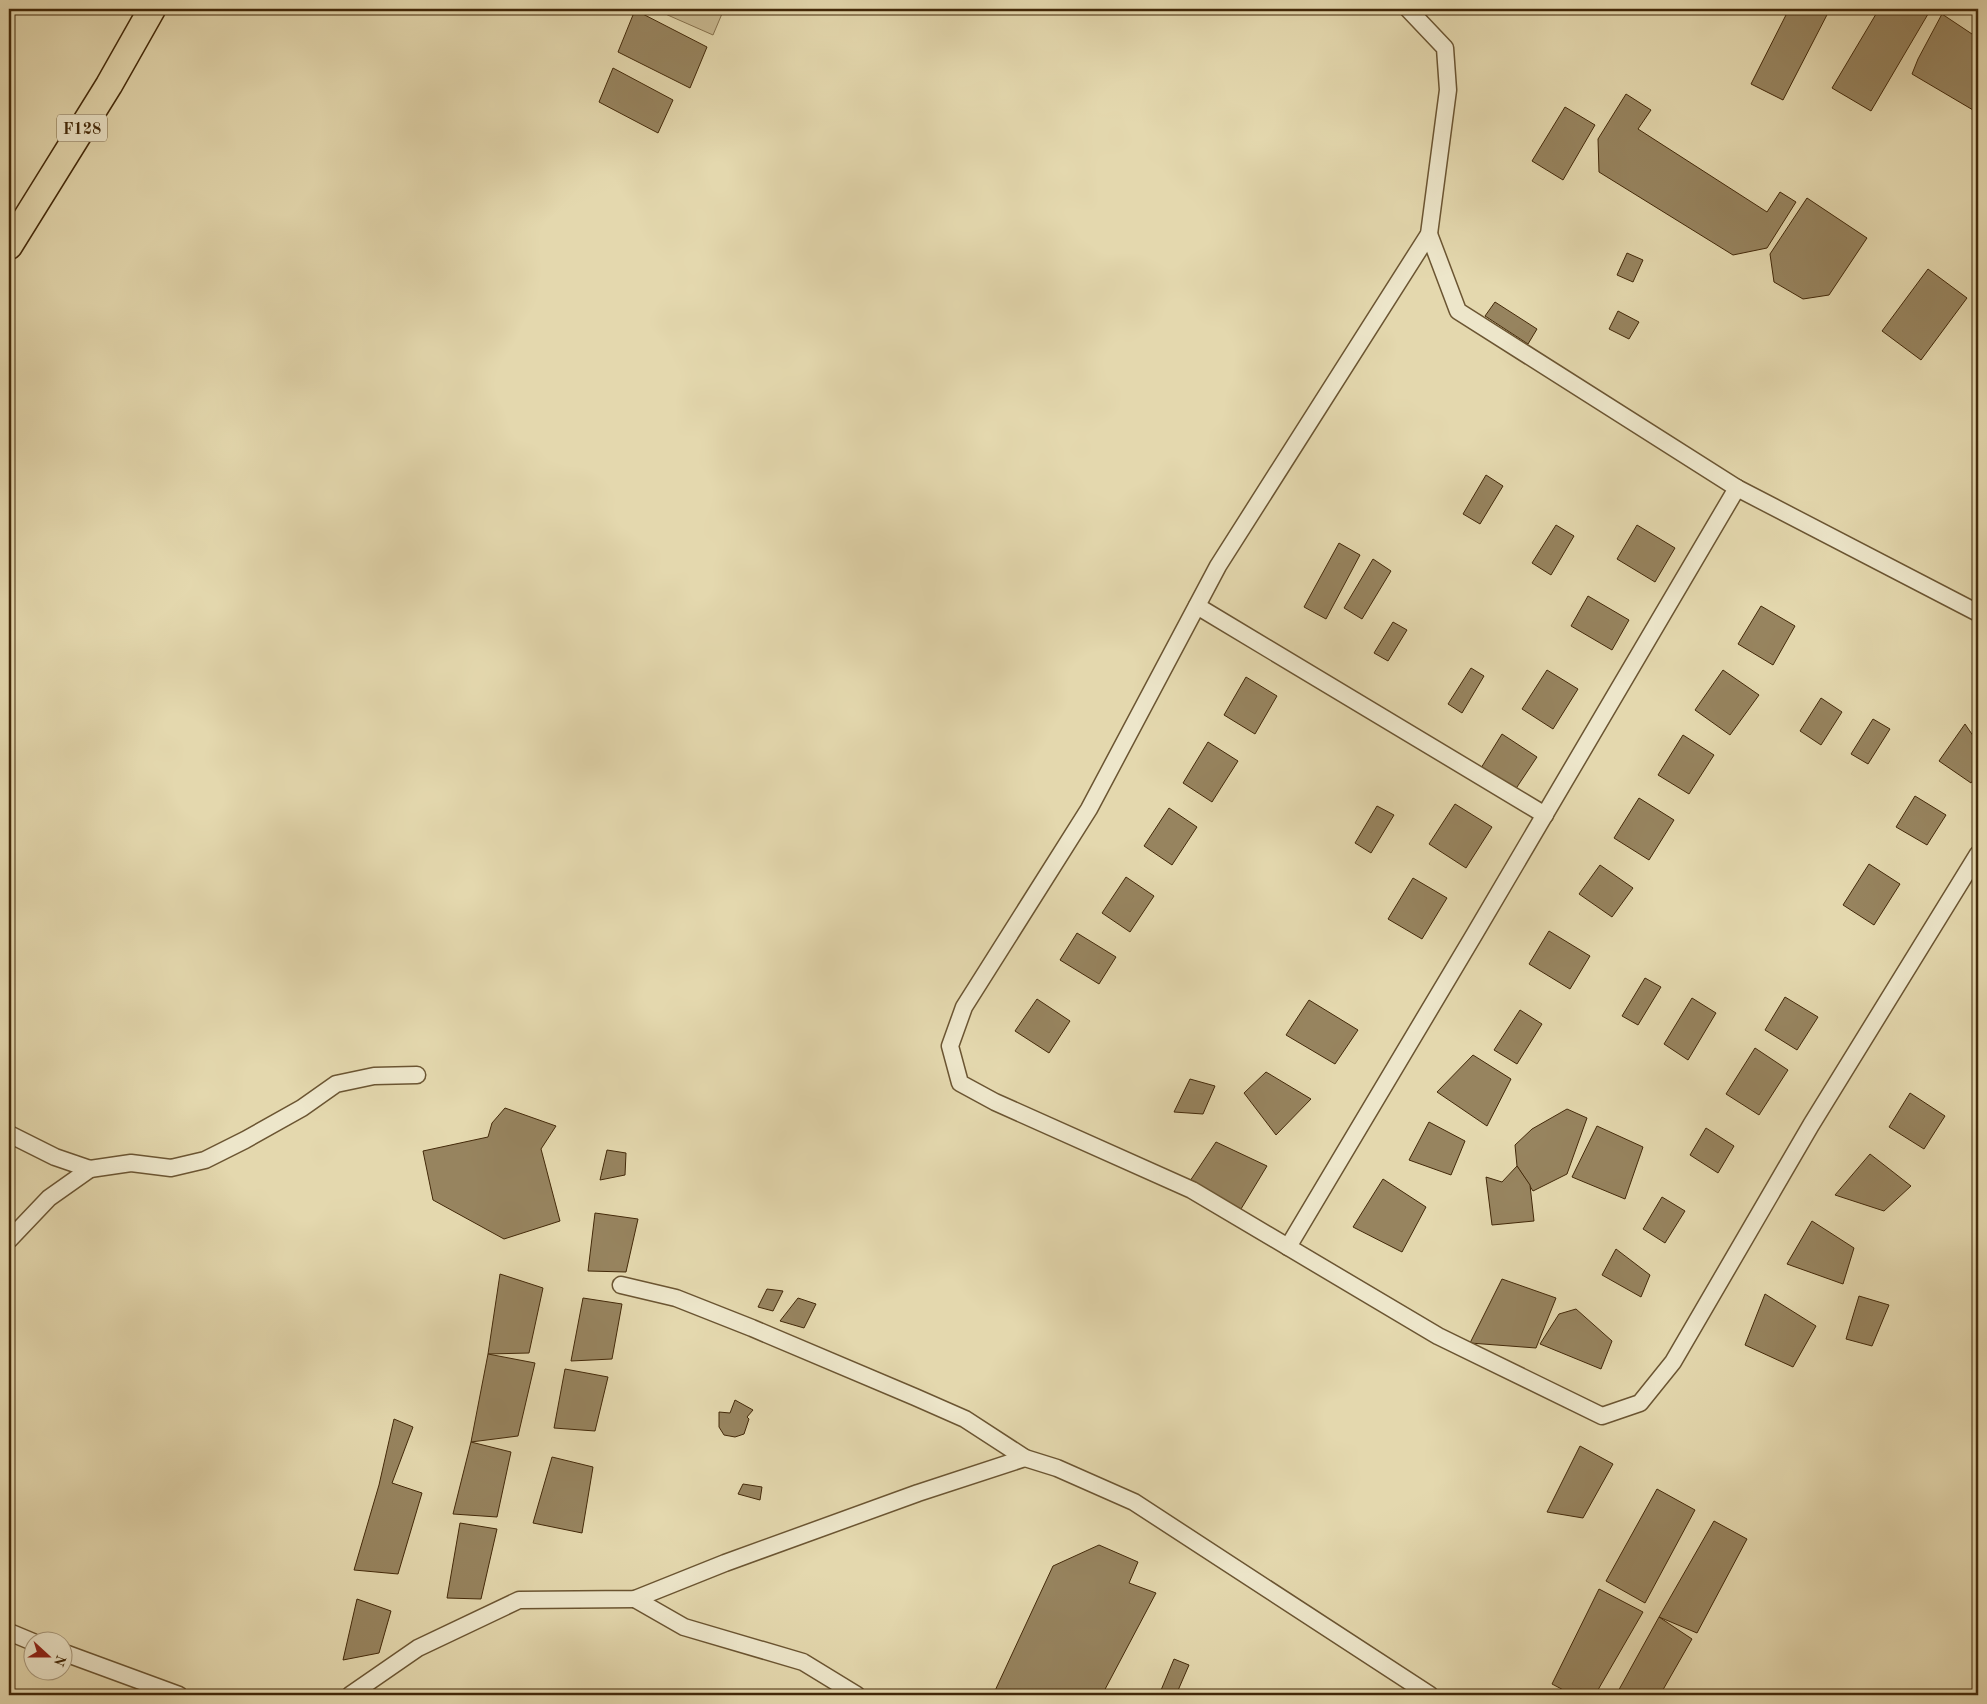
<svg xmlns="http://www.w3.org/2000/svg" width="1987" height="1704" font-family="'Old Standard TT',serif">
	<rect width="100%" height="100%" fill="#e4d8ae"/>
	<filter id="stains"><feTurbulence type="fractalNoise" baseFrequency=".004" numOctaves="4"/><feColorMatrix values="0 0 0 0 .2 0 0 0 0 .09 0 0 0 0 .02 0 0 0 .5 -.17"/></filter>
	<radialGradient id="worn" r=".72"><stop offset=".6" stop-color="#630" stop-opacity="0"/><stop offset="1" stop-color="#630" stop-opacity=".3"/></radialGradient>
	<!-- green -->
	<polygon fill="#c9ba92" stroke="#86724e" points="654,9 724,9 713,35"/>
	<!-- building -->
	<g fill="#97845f" stroke="#432909">
		<polygon points="1789,9 1830,9 1783,100 1751,84"/>
		<polygon points="1879,9 1931,9 1871,111 1832,88"/>
		<polygon points="635,10 707,47 690,88 618,52"/>
		<polygon points="1942,14 1978,38 1978,104 1973,110 1912,74 1918,59"/>
		<polygon points="613,68 673,100 658,133 599,102"/>
		<polygon points="1626,94 1651,110 1638,129 1767,212 1780,192 1796,202 1767,248 1733,255 1599,172 1598,139"/>
		<polygon points="1565,107 1595,125 1563,180 1532,161"/>
		<polygon points="1807,198 1867,238 1829,295 1803,299 1774,282 1770,254"/>
		<polygon points="1627,253 1643,260 1633,282 1617,275"/>
		<polygon points="1928,269 1967,298 1921,360 1882,331"/>
		<polygon points="1495,302 1537,329 1528,344 1485,316"/>
		<polygon points="1618,311 1639,322 1629,339 1609,329"/>
		<polygon points="1486,475 1503,486 1480,524 1463,514"/>
		<polygon points="1556,525 1574,536 1551,575 1532,563"/>
		<polygon points="1637,525 1675,548 1655,582 1617,559"/>
		<polygon points="1339,543 1360,555 1326,619 1304,607"/>
		<polygon points="1373,559 1391,571 1362,619 1344,608"/>
		<polygon points="1588,596 1629,620 1612,650 1571,626"/>
		<polygon points="1761,606 1795,626 1773,665 1738,644"/>
		<polygon points="1393,622 1407,630 1388,661 1374,653"/>
		<polygon points="1471,668 1484,676 1462,713 1448,704"/>
		<polygon points="1547,670 1578,689 1553,729 1522,709"/>
		<polygon points="1723,670 1759,695 1730,735 1695,710"/>
		<polygon points="1246,677 1277,696 1255,734 1224,715"/>
		<polygon points="1821,698 1842,712 1821,745 1800,731"/>
		<polygon points="1873,719 1890,729 1868,764 1851,754"/>
		<polygon points="1965,724 1978,743 1978,773 1971,783 1939,761"/>
		<polygon points="1502,734 1537,757 1515,790 1481,768"/>
		<polygon points="1683,735 1714,755 1689,794 1658,775"/>
		<polygon points="1208,742 1238,761 1212,802 1183,783"/>
		<polygon points="1915,796 1946,815 1927,845 1896,827"/>
		<polygon points="1639,798 1674,820 1649,860 1614,838"/>
		<polygon points="1455,804 1492,827 1466,868 1429,844"/>
		<polygon points="1377,806 1394,815 1371,853 1355,843"/>
		<polygon points="1169,808 1197,827 1172,865 1144,846"/>
		<polygon points="1869,864 1900,884 1874,925 1843,905"/>
		<polygon points="1600,865 1633,888 1612,917 1579,894"/>
		<polygon points="1126,877 1154,896 1130,932 1102,913"/>
		<polygon points="1413,878 1447,898 1422,939 1388,919"/>
		<polygon points="1549,931 1590,956 1570,989 1529,964"/>
		<polygon points="1077,933 1116,957 1099,984 1060,960"/>
		<polygon points="1645,978 1661,987 1638,1025 1622,1016"/>
		<polygon points="1785,997 1818,1017 1797,1050 1765,1030"/>
		<polygon points="1692,998 1716,1013 1688,1060 1664,1044"/>
		<polygon points="1037,999 1070,1021 1049,1053 1015,1031"/>
		<polygon points="1309,1000 1358,1030 1335,1064 1286,1035"/>
		<polygon points="1520,1010 1542,1024 1517,1064 1494,1050"/>
		<polygon points="1755,1048 1788,1070 1759,1115 1726,1094"/>
		<polygon points="1473,1055 1511,1079 1487,1126 1437,1092"/>
		<polygon points="1266,1072 1311,1099 1276,1135 1244,1093"/>
		<polygon points="1190,1079 1215,1086 1203,1114 1174,1112"/>
		<polygon points="1910,1093 1945,1116 1924,1149 1889,1127"/>
		<polygon points="505,1108 556,1126 541,1149 560,1221 504,1239 433,1200 423,1151 488,1137 492,1123"/>
		<polygon points="1567,1109 1587,1118 1567,1174 1533,1191 1517,1166 1515,1145 1532,1129"/>
		<polygon points="1429,1122 1465,1141 1451,1175 1409,1160"/>
		<polygon points="1597,1126 1643,1147 1625,1199 1572,1177"/>
		<polygon points="1706,1128 1734,1146 1718,1173 1690,1155"/>
		<polygon points="1216,1142 1267,1166 1241,1209 1186,1187"/>
		<polygon points="607,1150 626,1153 625,1175 600,1180"/>
		<polygon points="1870,1154 1911,1186 1884,1211 1835,1195"/>
		<polygon points="1517,1166 1530,1185 1534,1221 1492,1225 1486,1177 1502,1182"/>
		<polygon points="1383,1179 1426,1207 1402,1252 1353,1227"/>
		<polygon points="1662,1197 1685,1211 1665,1243 1643,1229"/>
		<polygon points="595,1213 638,1219 626,1272 588,1271"/>
		<polygon points="1812,1221 1854,1248 1843,1284 1787,1264"/>
		<polygon points="1616,1249 1650,1275 1641,1297 1602,1275"/>
		<polygon points="500,1274 543,1288 529,1353 488,1354"/>
		<polygon points="1502,1279 1556,1298 1536,1348 1470,1343"/>
		<polygon points="767,1289 783,1291 773,1311 758,1307"/>
		<polygon points="1765,1294 1816,1326 1793,1367 1745,1345"/>
		<polygon points="1859,1296 1889,1305 1872,1346 1846,1339"/>
		<polygon points="583,1298 622,1304 612,1359 571,1361"/>
		<polygon points="798,1298 816,1304 804,1328 780,1321"/>
		<polygon points="1576,1309 1612,1341 1601,1369 1540,1344 1559,1314"/>
		<polygon points="488,1354 535,1363 518,1436 471,1442"/>
		<polygon points="565,1369 608,1377 595,1431 554,1428"/>
		<polygon points="735,1400 753,1410 747,1417 749,1419 744,1434 735,1437 724,1435 719,1427 719,1412 730,1413"/>
		<polygon points="394,1419 413,1427 392,1483 422,1493 398,1574 354,1570 379,1485"/>
		<polygon points="471,1442 511,1452 497,1517 453,1514"/>
		<polygon points="1580,1446 1613,1464 1583,1518 1547,1512"/>
		<polygon points="552,1457 593,1467 582,1533 533,1523"/>
		<polygon points="743,1484 762,1487 760,1500 738,1494"/>
		<polygon points="1657,1489 1695,1510 1645,1603 1606,1581"/>
		<polygon points="1714,1521 1747,1539 1697,1633 1659,1617"/>
		<polygon points="460,1523 497,1529 481,1599 447,1598"/>
		<polygon points="1099,1545 1138,1562 1129,1583 1156,1593 1102,1695 993,1695 1053,1566"/>
		<polygon points="1599,1589 1643,1612 1595,1695 1573,1695 1552,1684"/>
		<polygon points="357,1599 391,1611 379,1653 343,1660"/>
		<polygon points="1659,1617 1692,1639 1660,1695 1616,1695"/>
		<polygon points="1174,1659 1189,1665 1176,1695 1159,1695"/>
	</g>
	<g fill="none" stroke-linecap="round" stroke-linejoin="round">
		<defs>
			<g id="minor">
				<polyline points="1408,9 1445,48 1448,90 1429,234 1218,566 1089,809 964,1007 950,1046 960,1083 995,1102 1192,1190 1438,1336 1602,1416 1640,1403 1673,1362 1811,1125 1978,854"/>
				<polyline points="1429,234 1458,311 1737,488 1978,613"/>
				<polyline points="1197,606 1545,815"/>
				<polyline points="9,1134 55,1157 90,1169 131,1163 171,1168 205,1160 245,1140 302,1108 336,1084 374,1076 417,1075"/>
				<polyline points="9,1240 49,1198 90,1169"/>
				<polyline points="1288,1247 1474,935 1737,488"/>
				<polyline points="621,1285 676,1298 752,1328 915,1397 965,1419 1025,1458 1057,1468 1134,1502 1430,1695"/>
				<polyline points="635,1599 684,1627 803,1662 857,1695"/>
				<polyline points="9,1632 33,1642"/>
				<polyline points="62,1652 179,1695"/>
				<polyline points="350,1695 418,1648 519,1600 635,1599 725,1563 918,1493 1025,1458"/>
			</g>
			<polyline id="primary" points="9,246 109,85 152,9"/>
		</defs>
		<!-- minor casing -->
		<use href="#minor" stroke="#6b5532" stroke-width="19"/>
		<!-- primary casing -->
		<use href="#primary" stroke="#432909" stroke-width="29"/>
		<!-- minor -->
		<use href="#minor" stroke="#ede6ca" stroke-width="16"/>
		<!-- primary -->
		<use href="#primary" stroke="#e4d8ae" stroke-width="26"/>
	</g>
	<g text-anchor="middle" stroke-width="4" stroke-linejoin="round" paint-order="stroke">
		<!-- shield labels -->
		<rect fill="#ede6ca" stroke="#766243" stroke-width="1" x="57" y="114.5" width="50" height="27" rx="4"/>
		<g font-size="16" font-weight="bold" fill="#432909">
			<text x="82" y="134">F128</text>
		</g>
	</g>
	<!-- margin -->
	<rect width="1987" height="1704" fill="none" stroke="#e4d8ae" stroke-width="30"/>
	<rect x="10" y="10" width="1967" height="1684" fill="none" stroke="#432909" stroke-width="2.5"/>
	<rect x="15" y="15" width="1957" height="1674" fill="none" stroke="#432909"/>
	<!-- north arrow -->
	<g transform="translate(48 1656) rotate(111)"><circle r="24" fill="#ede6ca" stroke="#a99a7d"/>
	<path d="M0-4L9 19L0 12L-9 19Z" fill="#8f2418"/>
	<text y="-8" font-size="14" font-weight="bold" text-anchor="middle" fill="#432909">N</text>
	</g>
	<rect width="100%" height="100%" filter="url(#stains)"/>
	<rect width="100%" height="100%" fill="url(#worn)"/>
</svg>
